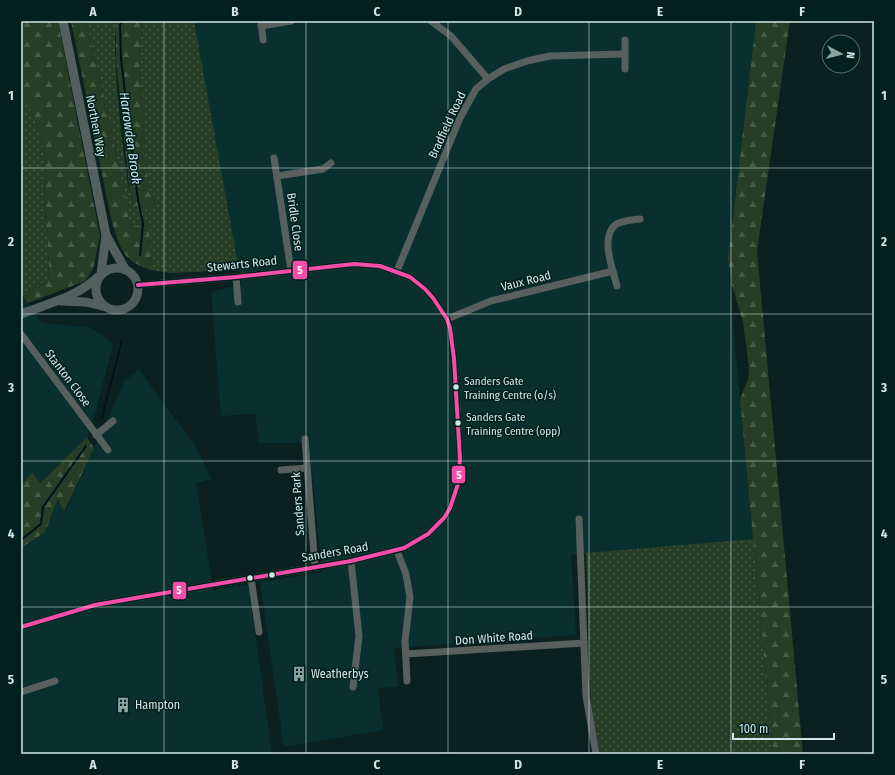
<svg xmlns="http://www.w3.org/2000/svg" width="895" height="775" font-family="'Fira Sans Condensed',sans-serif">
	<defs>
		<pattern id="green-dots" width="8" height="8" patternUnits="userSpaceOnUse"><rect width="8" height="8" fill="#263e26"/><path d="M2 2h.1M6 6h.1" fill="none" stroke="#455a45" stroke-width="1.8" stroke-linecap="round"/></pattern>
		<pattern id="forest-firs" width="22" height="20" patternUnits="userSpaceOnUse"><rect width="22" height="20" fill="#263e26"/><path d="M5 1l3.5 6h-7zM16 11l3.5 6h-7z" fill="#455a45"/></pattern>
	</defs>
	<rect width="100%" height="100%" fill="#0a2120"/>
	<!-- built -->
	<g fill="#09302e">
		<polygon points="194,21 756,21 729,245 729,281 753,539 571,555 576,635 394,648 398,687 378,688 383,730 284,747 260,582 322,572 309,443 259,443 255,414 221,416 211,292 241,285"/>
		<polygon points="21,293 42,323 90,327 113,344 95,414 87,437 39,483 32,473 21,485"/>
		<polygon points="139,369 199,452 211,479 196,483 213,590 248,584 272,754 21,754 21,548 45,532 58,499 65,512 124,382"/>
	</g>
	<!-- green -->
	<g fill="url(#green-dots)">
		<path d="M86,21h32c-9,21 6,135 10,163 2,7 4,14 6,21l21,-2 -6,-13 -5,-55 -5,-81 4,-32 51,-1 45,249 -68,3 -20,-3 -2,-45 -14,1 -5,-3 -23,-113z"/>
		<polygon points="21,92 25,96 41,135 46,164 44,198 49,264 48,280 39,286 21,293"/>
		<polygon points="753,539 773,754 600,754 591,710 586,553"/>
	</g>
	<!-- forest -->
	<g fill="url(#forest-firs)">
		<polygon points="21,21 58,21 100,236 93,269 85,281 28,303 21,293 39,286 48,280 49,264 44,198 46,164 41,135 25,96 21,92"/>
		<path d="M71,21h15l21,89 23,113 5,3 14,-1 2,45c-29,-9 -30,-21 -39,-47z"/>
		<polygon points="118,21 143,21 139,54 144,135 149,190 155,204 146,210 134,205 129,185 116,59 116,26"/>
		<polygon points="756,21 790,21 757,251 803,754 773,754 740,399 748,380 749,367 743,322 732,285 728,258"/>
		<polygon points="87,437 94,448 64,512 58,499 45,532 21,548 21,485 32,472 40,483"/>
	</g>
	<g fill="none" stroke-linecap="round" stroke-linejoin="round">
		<!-- stream -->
		<g stroke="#01101d" stroke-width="2">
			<polyline points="122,21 120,25 121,59 138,200 143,224 140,255"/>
			<polyline points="102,417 122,340"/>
			<polyline points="21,540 41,524 43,507 86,446"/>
		</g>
		<!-- minor -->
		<g stroke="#58605e" stroke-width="7">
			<polyline points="261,21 263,40"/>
			<polyline points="431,21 451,36 488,79"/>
			<polyline points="261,26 291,21"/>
			<polyline points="625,69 625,40"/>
			<polyline points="274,158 291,271"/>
			<polyline points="277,176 323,169 331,163"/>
			<polyline points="397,271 460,118 476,89 488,79 504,69 527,61 550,56 624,54"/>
			<polyline points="236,277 238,302"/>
			<path d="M617,286c-4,-16 -17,-48 -2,-61 7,-5 17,-5 25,-6"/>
			<polyline points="447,319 491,301 613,271"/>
			<polyline points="21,334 108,450"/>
			<polyline points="96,435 113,421"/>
			<polyline points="305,439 315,567"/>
			<polyline points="281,470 307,468"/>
			<polyline points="579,519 586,696 596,754"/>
			<polyline points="397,551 406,574 410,597 405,641 407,681"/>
			<polyline points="351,561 359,636 353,687"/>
			<polyline points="251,578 259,632"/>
			<polyline points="21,627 95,605 351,561 404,548 428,534 444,518 450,508 458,484 460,459 454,359 450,328 447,319 433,298 425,289 410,277 380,266 354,264 236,277 138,285"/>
			<polyline points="406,654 584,643"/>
			<polyline points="21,692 55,681"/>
		</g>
		<!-- major -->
		<g stroke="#53615e" stroke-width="9">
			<polyline points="63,21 106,235 125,269"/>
			<circle cx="117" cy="289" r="21"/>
			<polyline points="101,274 106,235"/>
			<polyline points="61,301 86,302 106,307"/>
			<path d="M21,314c28,-11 54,-16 77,-37"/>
		</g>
		<defs>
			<polyline id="bus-1" points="21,627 95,605 351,561 404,548 428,534 444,518 450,508 458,484 460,459 454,359 450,328 447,319 433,298 425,289 410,277 380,266 354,264 236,277 138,285"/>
		</defs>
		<!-- bus-1 casing -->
		<use href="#bus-1" stroke="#01201e" stroke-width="7"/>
		<!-- bus-1 -->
		<use href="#bus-1" stroke="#f54da8" stroke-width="4"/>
	</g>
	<!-- grid -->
	<path fill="none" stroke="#d2e7e5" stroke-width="1" stroke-opacity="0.55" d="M164,21v733M306,21v733M448,21v733M589,21v733M731,21v733M21,168h853M21,314h853M21,461h853M21,607h853"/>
	<!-- icons -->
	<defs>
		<symbol id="building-bare" viewBox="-9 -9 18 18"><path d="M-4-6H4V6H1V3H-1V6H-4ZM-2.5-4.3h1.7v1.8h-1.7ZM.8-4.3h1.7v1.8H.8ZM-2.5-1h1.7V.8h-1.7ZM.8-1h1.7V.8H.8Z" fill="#8ca2a0" stroke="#01201e" stroke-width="2.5" paint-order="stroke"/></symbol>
	</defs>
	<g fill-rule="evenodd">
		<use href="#building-bare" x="288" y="663" width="22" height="22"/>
		<use href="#building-bare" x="112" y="694" width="22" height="22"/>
	</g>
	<!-- markers -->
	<g fill="#d2e7e5" stroke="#01201e" stroke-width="1.5">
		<circle cx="456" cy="387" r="3.5"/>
		<circle cx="458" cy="423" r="3.5"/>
		<circle cx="272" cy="575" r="3.5"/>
		<circle cx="250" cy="578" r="3.5"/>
	</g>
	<g text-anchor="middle" stroke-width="3" stroke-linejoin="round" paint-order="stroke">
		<!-- bus labels -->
		<g font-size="11" fill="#d2e7e5" stroke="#01201e" text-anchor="start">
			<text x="464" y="385">Sanders Gate<tspan x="464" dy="14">Training Centre (o/s)</tspan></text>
			<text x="466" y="421">Sanders Gate<tspan x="466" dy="14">Training Centre (opp)</tspan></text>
		</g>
		<!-- street labels -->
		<g font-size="12" fill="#d2e7e5" stroke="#01201e">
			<text transform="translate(447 125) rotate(-65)" y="4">Bradfield Road</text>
			<text transform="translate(96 126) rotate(79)" y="4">Northen Way</text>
			<text transform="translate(295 222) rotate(82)" y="4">Bridle Close</text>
			<text transform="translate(242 264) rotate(-6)" y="4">Stewarts Road</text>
			<text transform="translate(526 281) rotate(-14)" y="4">Vaux Road</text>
			<text transform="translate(68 378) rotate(53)" y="4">Stanton Close</text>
			<text transform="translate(298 504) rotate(-94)" y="4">Sanders Park</text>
			<text transform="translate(335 552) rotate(-10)" y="4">Sanders Road</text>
			<text transform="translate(494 638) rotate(-4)" y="4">Don White Road</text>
		</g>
		<!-- poi labels -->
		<g font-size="12" fill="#d2e7e5" stroke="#01201e" text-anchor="start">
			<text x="311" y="678">Weatherbys</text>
			<text x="135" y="709">Hampton</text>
		</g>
		<!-- water labels -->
		<g font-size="13" font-style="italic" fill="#cce4f5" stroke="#01201e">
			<text transform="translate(131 138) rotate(82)" y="5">Harrowden Brook</text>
		</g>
	</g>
	<g stroke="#01201e" stroke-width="1.5">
		<rect x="292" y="260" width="16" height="20" rx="4" fill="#f54da8"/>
		<rect x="451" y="465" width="15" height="19" rx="4" fill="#f54da8"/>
		<rect x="172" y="581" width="15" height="19" rx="4" fill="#f54da8"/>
	</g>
	<g font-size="11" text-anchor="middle" font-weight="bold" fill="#fff">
		<text x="300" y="274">5</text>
		<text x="459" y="479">5</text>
		<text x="179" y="594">5</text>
	</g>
	<!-- border -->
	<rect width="895" height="775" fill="none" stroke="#01201e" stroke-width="44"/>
	<!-- north arrow -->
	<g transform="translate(841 54) rotate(97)"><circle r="19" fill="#01201e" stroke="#55706e"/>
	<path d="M0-3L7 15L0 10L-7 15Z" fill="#8ca2a0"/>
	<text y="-6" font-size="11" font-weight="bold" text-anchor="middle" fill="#d2e7e5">N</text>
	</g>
	<!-- scale -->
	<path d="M733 733v6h101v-6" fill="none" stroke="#d2e7e5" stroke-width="2"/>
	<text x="739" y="733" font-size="12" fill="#d2e7e5" stroke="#01201e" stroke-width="3" paint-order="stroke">100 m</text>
	<rect x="22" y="22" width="851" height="731" fill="none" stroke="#d2e7e5" stroke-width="1.5"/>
	<g font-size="13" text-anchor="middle" font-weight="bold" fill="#d2e7e5">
		<text x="93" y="16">A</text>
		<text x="235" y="16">B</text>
		<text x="377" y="16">C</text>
		<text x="518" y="16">D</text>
		<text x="660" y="16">E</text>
		<text x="802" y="16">F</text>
		<text x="11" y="100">1</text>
		<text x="884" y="100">1</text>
		<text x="11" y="246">2</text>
		<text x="884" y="246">2</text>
		<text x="11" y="392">3</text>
		<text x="884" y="392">3</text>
		<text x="11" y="538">4</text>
		<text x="884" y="538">4</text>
		<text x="11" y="684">5</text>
		<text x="884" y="684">5</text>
		<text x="93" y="769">A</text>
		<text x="235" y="769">B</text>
		<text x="377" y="769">C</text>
		<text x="518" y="769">D</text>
		<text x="660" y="769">E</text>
		<text x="802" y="769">F</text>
	</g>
</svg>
